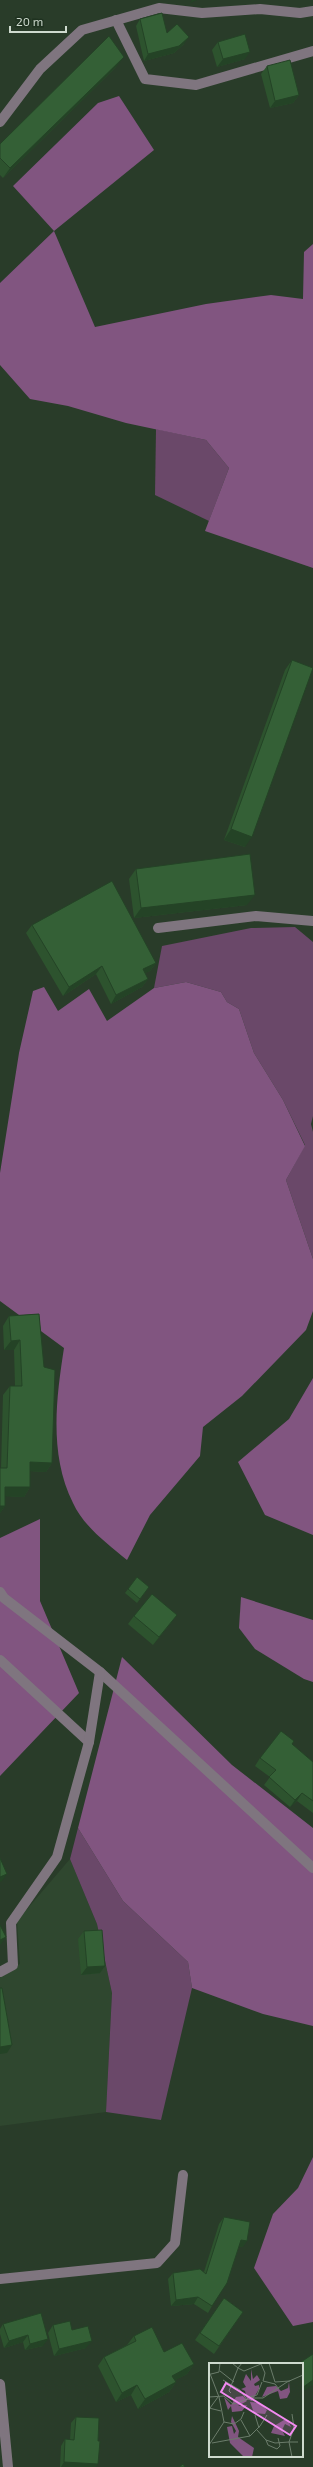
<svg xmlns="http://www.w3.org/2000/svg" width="313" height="2467" font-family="'Exo 2',sans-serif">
	<rect width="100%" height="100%" fill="#293c29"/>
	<!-- built -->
	<polygon fill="#2f472f" points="70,1859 97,1924 112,1993 106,2112 0,2126 0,1976 20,1964 17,1921"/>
	<!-- green -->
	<g fill="#6a4869">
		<polygon points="156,429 206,440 229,468 209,521 155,495"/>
		<polygon points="295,927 313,942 313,1116 311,1124 313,1132 313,1259 286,1180 305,1145 283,1100 254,1053 239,1009 227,1002 221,992 186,982 154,988 162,946 251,928"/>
		<polygon points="78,1828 123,1901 188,1962 192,1988 161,2120 106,2112 112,1993 97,1924 70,1859"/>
	</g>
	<!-- forest -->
	<g fill="#815580">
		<polygon points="119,96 154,150 54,231 95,327 206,304 271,295 303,299 304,252 313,244 313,568 205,531 229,468 206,440 126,423 68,406 30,399 0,365 0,283 54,231 13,186 98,103"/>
		<path d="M186,982l35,10 6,10 12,7 15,44 29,47 22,46 -19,34 27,79v52l-7,19 -64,66 -39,31 -3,29 -50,59 -23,45c-19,-16 -43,-33 -54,-57 -24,-48 -17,-104 -9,-155l-64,-47v-128l19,-120 14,-62 11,-4 14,24 31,-22 18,32 47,-33z"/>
		<polygon points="313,1378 313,1535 265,1515 238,1462 289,1419"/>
		<polygon points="40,1519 40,1601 79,1693 0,1776 0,1538"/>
		<polygon points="241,1597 313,1620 313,1682 304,1679 255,1649 239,1628"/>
		<polygon points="122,1657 232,1765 313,1828 313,2026 263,2014 192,1988 188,1962 123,1901 78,1828"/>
		<polygon points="313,2157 313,2322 293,2326 254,2268 273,2214 298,2188"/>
	</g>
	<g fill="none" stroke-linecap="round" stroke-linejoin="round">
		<!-- minor -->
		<g stroke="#7f757f" stroke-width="10">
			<polyline points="116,20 145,79 196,85 313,51"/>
			<polyline points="0,122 40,69 82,30 159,8 202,13 260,9 300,13 313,11"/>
			<polyline points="158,928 256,916 313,921"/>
			<polyline points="0,1592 4,1598 100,1672 313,1868"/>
			<polyline points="0,1660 89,1742"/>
			<polyline points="0,1972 13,1965 11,1923 57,1857 89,1742 100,1672"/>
			<polyline points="0,2279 157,2263 175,2243 183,2175"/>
			<polyline points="0,2384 8,2467"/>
		</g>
	</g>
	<!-- wall -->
	<g fill="#2d532e">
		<polygon points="140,19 167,33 184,44 174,53 144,61 136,26"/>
		<polygon points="218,42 245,59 217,67 212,50"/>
		<polygon points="117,66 3,178 0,175 0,144"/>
		<polygon points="267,66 299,95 293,103 270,108 261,74"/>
		<polygon points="292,660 245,847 224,840 285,670"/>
		<polygon points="136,869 247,905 134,918 129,879"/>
		<polygon points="32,925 156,963 150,971 145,973 148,979 142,987 111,1004 96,974 63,996 26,933"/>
		<polygon points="39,1314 52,1463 46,1472 30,1471 30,1487 24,1497 5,1496 5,1506 0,1513 0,1468 1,1468 3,1395 10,1386 15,1386 14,1350 4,1350 3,1326 9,1316"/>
		<polygon points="128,1589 146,1591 137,1603 125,1593"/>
		<polygon points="134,1616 171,1623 153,1645 128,1624"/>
		<polygon points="292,1744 313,1762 313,1813 297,1801 290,1807 264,1785 270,1777 255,1766 260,1758"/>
		<polygon points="84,1931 105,1966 100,1973 81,1975 78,1939"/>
		<polygon points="224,2217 243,2247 239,2246 212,2306 208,2313 194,2304 171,2306 168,2279 173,2273 204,2272 219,2224"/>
		<polygon points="224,2298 243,2312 214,2354 195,2340"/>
		<polygon points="41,2313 43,2346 25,2350 23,2342 4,2348 0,2334 0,2329 3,2324"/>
		<polygon points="53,2325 72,2330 86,2348 54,2356 48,2333"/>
		<polygon points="134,2336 164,2352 194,2364 187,2374 175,2380 176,2382 169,2392 138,2409 131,2395 116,2402 98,2366 104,2357 127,2345"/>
		<polygon points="76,2417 98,2441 96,2467 60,2467 61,2446 65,2439 70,2440 71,2423"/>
	</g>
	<!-- shaded-wall -->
	<g fill="#244326">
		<polygon points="192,0 197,0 190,3"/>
		<polygon points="189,37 184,44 174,53 144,61 148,54"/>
		<polygon points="250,52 245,59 217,67 223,59"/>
		<polygon points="124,57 117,66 3,178 10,168"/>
		<polygon points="299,95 293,103 270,108 275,101"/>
		<polygon points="231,829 252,837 245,847 224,840"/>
		<polygon points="255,895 247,905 134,918 141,908"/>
		<polygon points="156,963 150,971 137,977 143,969"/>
		<polygon points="102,966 96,974 63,996 69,987"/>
		<polygon points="148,979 142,987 111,1004 116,995"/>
		<polygon points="20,1340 14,1350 4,1350 11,1341"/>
		<polygon points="30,1462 52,1463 46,1472 24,1471"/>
		<polygon points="5,1487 30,1487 24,1497 0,1496"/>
		<polygon points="0,1506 5,1506 0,1513"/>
		<polygon points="177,1615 171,1623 153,1645 159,1637"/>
		<polygon points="302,1793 297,1801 290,1807 295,1800"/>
		<polygon points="7,1874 2,1881 0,1882 0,1877"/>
		<polygon points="6,1937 1,1944 0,1945 0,1940"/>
		<polygon points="105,1966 100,1973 81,1975 87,1967"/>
		<polygon points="12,2045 7,2053 0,2054 0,2047"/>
		<polygon points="241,2240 247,2241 243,2247 237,2246"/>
		<polygon points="198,2297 194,2304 171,2306 176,2300"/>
		<polygon points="28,2335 23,2342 4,2348 9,2341"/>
		<polygon points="48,2339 43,2346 25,2350 30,2344"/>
		<polygon points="92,2341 86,2348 54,2356 59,2349"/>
		<polygon points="194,2364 187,2374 166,2385 172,2376"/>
		<polygon points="313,2380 313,2385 302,2392 302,2388"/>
		<polygon points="176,2382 169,2392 138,2409 145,2399"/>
		<polygon points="137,2385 131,2395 116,2402 122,2393"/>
		<polygon points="64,2462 98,2464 96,2467 61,2467"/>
	</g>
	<!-- building -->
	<g fill="#346036" stroke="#244326">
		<polygon points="162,13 167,33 177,24 189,37 179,46 148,54 140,19"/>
		<polygon points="245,34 250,52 223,59 218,42"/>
		<polygon points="109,36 124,57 10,168 0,158 0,144"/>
		<polygon points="290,60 299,95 275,101 267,66"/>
		<polygon points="292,660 313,668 252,837 231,829"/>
		<polygon points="250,854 255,895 141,908 136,869"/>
		<polygon points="112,881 156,963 143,969 148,979 116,995 102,966 69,987 32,925"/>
		<polygon points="39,1314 44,1367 55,1370 52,1463 30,1462 30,1487 5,1487 5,1506 0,1506 0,1468 7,1468 10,1386 22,1386 20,1340 11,1341 9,1316"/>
		<polygon points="137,1577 149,1587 140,1599 128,1589"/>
		<polygon points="152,1594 177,1615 159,1637 134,1616"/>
		<polygon points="281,1731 294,1741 292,1744 313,1762 313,1801 302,1793 295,1800 269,1777 276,1770 260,1758"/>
		<polygon points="0,1858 7,1874 0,1877"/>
		<polygon points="0,1925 6,1937 0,1940"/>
		<polygon points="102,1930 105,1966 87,1967 84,1931"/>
		<polygon points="0,1988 2,1988 12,2045 0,2047"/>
		<polygon points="224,2217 250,2222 247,2241 241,2240 227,2283 212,2306 198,2297 176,2300 173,2273 200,2269 206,2274"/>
		<polygon points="224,2298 243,2312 219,2346 200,2333"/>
		<polygon points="41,2313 48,2339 30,2344 28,2335 9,2341 3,2324"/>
		<polygon points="70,2321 72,2330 88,2326 92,2341 59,2349 53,2325"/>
		<polygon points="152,2327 164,2352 182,2343 194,2364 172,2376 176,2382 145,2399 137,2385 122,2393 104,2357 136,2341 134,2336"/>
		<polygon points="313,2354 313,2380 302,2388 302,2364 298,2364"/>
		<polygon points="76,2417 99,2418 98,2441 100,2441 98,2464 64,2462 65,2439 74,2440"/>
		<polygon points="183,2464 185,2467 179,2467"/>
	</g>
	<!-- overview -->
	<g transform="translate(209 2363)">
		<rect width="94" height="94" fill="#293c29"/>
		<path d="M42,6l2,10 4,-4 3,5 -6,4 1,2 4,-1v4l-7,12 -5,-2 -2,-8 -4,-2 5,-2 -3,-5 3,-8 5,7zM80,19l1,10 -3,6 -7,1 -2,-8 -16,6 5,-10 9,-1 5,5 7,-3zM34,33l4,5 -9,5 9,-1 -5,6 -10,1 -1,-6 -3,4 -4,-13 7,8 5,-8zM41,39l10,1 7,7 -2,4 -11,-1zM23,53l7,15 -1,6 16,11 -2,9 -9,-1 -13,-13 -3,-16 5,-1 2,8 2,-3 -5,-9zM75,57h4l3,7 -6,-3 -3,6 3,6 -14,-3 3,-7z" fill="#815580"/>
		<path fill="none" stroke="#6b7c6b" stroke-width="1" d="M33,0l-4,5 6,3 17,-7 4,9 -2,8 12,3 4,5M60,0l6,19 15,-1M0,8l10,26 5,25 -15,23M11,8l14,11M2,11l8,-2 1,-9M14,17l17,10 7,10M22,30l-2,-2 9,-23 -6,-5M0,34l15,-1 9,8 18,-6h12l24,-16 16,-7M41,34l7,-2 5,-13M0,45l12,3M1,45l8,-11M83,51l2,14 -5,14h9M46,52l4,13M32,57l9,16M15,59l10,2 7,-5 3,-7M48,67l9,10 9,3 14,-1 3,15M57,77l2,5 9,4 3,-3 -2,-8M3,80l38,-7 10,-10 7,-11"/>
		<path fill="#f38af1" fill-opacity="0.15" stroke="#f38af1" stroke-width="2" d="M17,20l70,43 -6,9 -69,-43z"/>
		<rect width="94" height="94" fill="none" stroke="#cfdbcf" stroke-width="2"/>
	</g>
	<!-- scale -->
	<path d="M10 26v6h56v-6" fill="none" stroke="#cfdbcf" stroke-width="2"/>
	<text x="16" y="26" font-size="12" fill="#cfdbcf" stroke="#1f3220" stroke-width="3" paint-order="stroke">20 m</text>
</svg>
